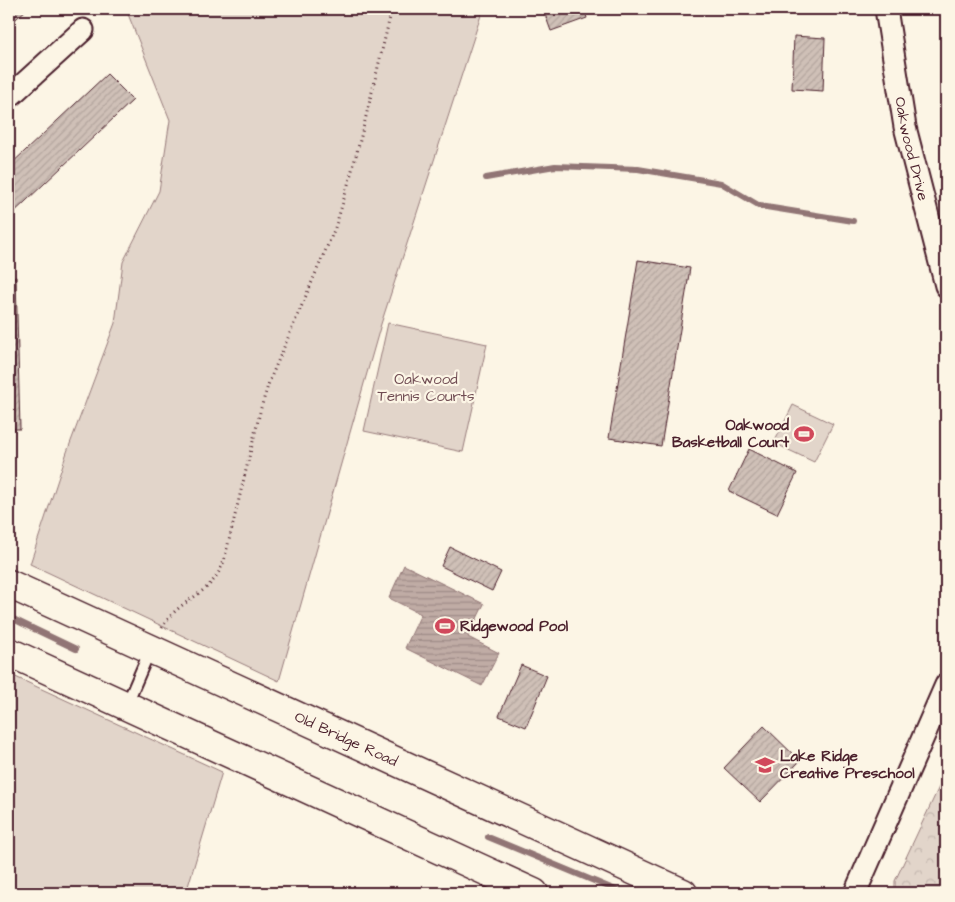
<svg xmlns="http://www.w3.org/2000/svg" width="955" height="902" font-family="'Architects Daughter',sans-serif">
	<defs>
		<pattern id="forest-crowns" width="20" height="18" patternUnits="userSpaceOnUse" patternTransform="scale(1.25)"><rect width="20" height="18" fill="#e2d5ca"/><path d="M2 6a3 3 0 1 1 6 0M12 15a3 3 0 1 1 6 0" fill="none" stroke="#c3b6ae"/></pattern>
		<pattern id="water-rules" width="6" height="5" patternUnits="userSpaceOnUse" patternTransform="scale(1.25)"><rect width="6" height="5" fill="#c0aca5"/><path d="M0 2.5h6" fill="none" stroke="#9e8b87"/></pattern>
		<pattern id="building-hatch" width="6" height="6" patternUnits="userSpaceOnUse" patternTransform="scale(1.25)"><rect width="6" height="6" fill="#cfc0b7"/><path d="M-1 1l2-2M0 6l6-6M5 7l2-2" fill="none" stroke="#b3a59e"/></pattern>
	</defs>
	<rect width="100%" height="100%" fill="#fcf5e5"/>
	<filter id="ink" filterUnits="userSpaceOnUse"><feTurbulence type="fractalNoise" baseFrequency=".02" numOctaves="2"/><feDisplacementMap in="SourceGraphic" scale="10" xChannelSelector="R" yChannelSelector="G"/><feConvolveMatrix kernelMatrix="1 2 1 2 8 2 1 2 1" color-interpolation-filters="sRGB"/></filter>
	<g filter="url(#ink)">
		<!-- green -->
		<g fill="#e2d5ca" stroke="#967a7a">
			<polygon points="126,9 483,9 381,324 279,681 30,564 67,452 115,323 123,262 159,191 170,120"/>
			<polygon points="388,323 487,344 463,452 364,431"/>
			<polygon points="793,405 833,424 814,462 774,443"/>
			<polygon points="9,674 222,772 186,893 9,893"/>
		</g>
		<!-- forest -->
		<polygon fill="url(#forest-crowns)" stroke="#967a7a" points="946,772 946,893 895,893 895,881"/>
		<!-- water -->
		<polygon fill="url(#water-rules)" stroke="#917474" points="404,565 484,604 468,637 499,653 482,686 405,648 421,614 389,598"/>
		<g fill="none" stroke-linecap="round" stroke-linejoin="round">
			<!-- stream -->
			<g stroke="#917474" stroke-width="6">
				<polyline points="486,178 555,166 638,169 721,183 760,206 853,221"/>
				<polyline points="9,617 76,649"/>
				<polyline points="488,837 623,893"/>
			</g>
		</g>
		<!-- building -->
		<g fill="url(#building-hatch)" stroke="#4a1f2b">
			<polygon points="9,9 27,9 9,25"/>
			<polygon points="543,9 584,9 587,18 551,31"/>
			<polygon points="946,34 946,62 943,62"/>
			<polygon points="794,36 825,38 823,91 792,89"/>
			<polygon points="107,74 133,100 9,217 9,166"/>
			<polygon points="638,260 690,268 661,446 609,438"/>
			<polygon points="9,277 16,277 20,429 9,429"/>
			<polygon points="749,449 797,473 777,514 729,491"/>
			<polygon points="450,547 501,572 492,591 441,566"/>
			<polygon points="521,665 547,676 526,727 499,716"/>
			<polygon points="764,726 800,761 760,802 724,768"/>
		</g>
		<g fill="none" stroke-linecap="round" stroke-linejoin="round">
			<defs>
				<polyline id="service" points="126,706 150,650"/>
				<g id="minor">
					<path id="s1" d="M886,9l19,118 41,159"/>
					<polyline points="9,97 83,30"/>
					<polyline points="855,893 946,685"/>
				</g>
				<g id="primary">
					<path id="s2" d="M9,584l674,309"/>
					<polyline points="9,652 534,893"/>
				</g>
			</defs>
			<!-- service casing -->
			<use href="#service" stroke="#4a1f2b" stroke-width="14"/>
			<!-- minor casing -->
			<use href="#minor" stroke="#4a1f2b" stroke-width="25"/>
			<!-- primary casing -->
			<use href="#primary" stroke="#4a1f2b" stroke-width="31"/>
			<!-- path -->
			<path stroke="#4a1f2b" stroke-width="3" stroke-dasharray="1 4" stroke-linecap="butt" d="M162,628c11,-20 28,-27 44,-40 9,-8 14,-17 18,-27l37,-153 8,-26 66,-154c23,-72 39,-146 57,-219"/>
			<!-- service -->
			<use href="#service" stroke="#fcf5e5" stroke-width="10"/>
			<!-- minor -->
			<use href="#minor" stroke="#fcf5e5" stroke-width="21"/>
			<!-- primary -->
			<use href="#primary" stroke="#fcf5e5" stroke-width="28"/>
		</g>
	</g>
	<!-- icons -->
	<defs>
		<symbol id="stadium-bare" viewBox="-9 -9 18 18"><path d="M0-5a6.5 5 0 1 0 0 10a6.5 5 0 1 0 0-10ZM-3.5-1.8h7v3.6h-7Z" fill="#d1495b" stroke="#fcf5e5" stroke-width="2.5" paint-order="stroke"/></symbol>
		<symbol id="school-bare" viewBox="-9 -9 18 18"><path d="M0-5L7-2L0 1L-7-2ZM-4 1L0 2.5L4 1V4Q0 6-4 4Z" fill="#d1495b" stroke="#fcf5e5" stroke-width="2.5" paint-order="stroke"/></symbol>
	</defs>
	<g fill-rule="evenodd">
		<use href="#stadium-bare" x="790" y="420" width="28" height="28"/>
		<use href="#stadium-bare" x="431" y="612" width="28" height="28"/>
		<use href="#school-bare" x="751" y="751" width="28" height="28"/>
	</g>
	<g text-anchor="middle" stroke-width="4.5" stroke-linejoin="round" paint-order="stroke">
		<!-- street labels -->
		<g font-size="15" fill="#4a1f2b" stroke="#fcf5e5">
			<text dy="5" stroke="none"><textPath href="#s1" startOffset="142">Oakwood Drive</textPath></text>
			<text dy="5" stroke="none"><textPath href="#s2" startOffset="371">Old Bridge Road</textPath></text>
		</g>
		<!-- park labels -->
		<g font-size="15" fill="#704c53" stroke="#fcf5e5">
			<text x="426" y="384">Oakwood<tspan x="426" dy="17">Tennis Courts</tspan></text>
		</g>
		<!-- poi labels -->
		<g font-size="15" font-weight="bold" fill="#4a1f2b" stroke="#fcf5e5" text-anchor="start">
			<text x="789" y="430" text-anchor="end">Oakwood<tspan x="789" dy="17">Basketball Court</tspan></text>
			<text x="460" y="631">Ridgewood Pool</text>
			<text x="780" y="761">Lake Ridge<tspan x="780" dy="17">Creative Preschool</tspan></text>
		</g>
	</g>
	<!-- margin -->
	<rect width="955" height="902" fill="none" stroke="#fcf5e5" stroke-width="30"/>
	<rect x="15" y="15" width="925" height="872" fill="none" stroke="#4a1f2b" stroke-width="2" filter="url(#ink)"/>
</svg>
